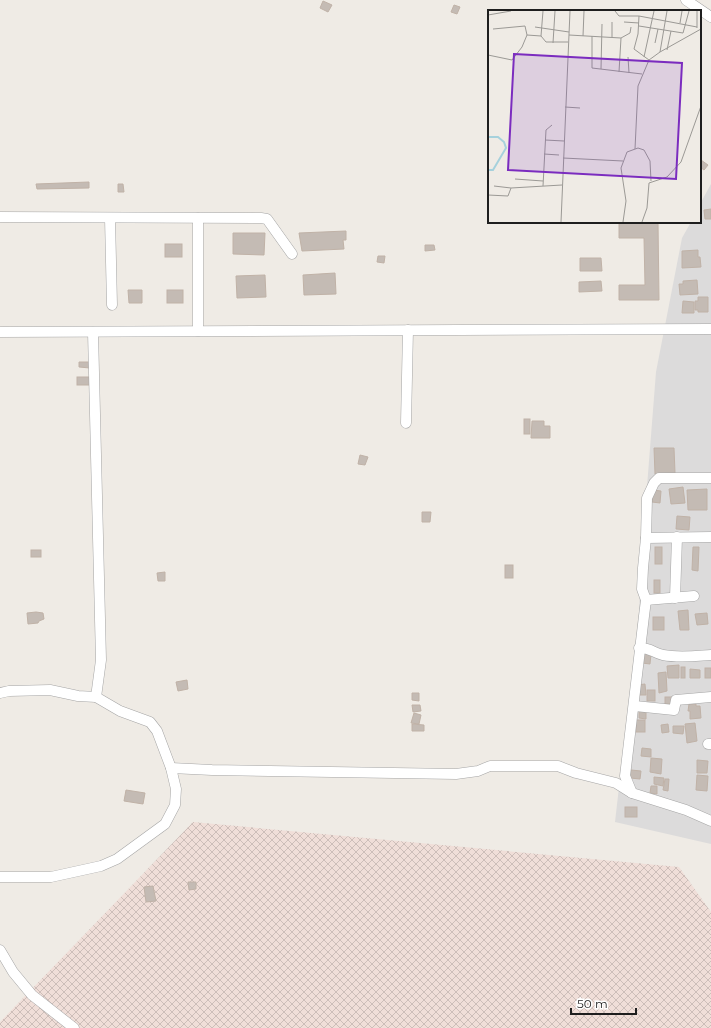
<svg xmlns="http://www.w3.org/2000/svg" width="711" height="1028" font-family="Montserrat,sans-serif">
	<defs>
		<pattern id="military-cross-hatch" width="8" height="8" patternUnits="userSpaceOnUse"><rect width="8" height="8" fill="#f0ded8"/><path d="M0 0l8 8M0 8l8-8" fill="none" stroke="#cdbeb9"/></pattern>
	</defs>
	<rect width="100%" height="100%" fill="#efebe5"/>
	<!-- residential -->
	<polygon fill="#dcdbdb" points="711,184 711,844 615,822 639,613 641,563 656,372 682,238 691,222 700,222 700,204"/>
	<!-- military -->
	<polygon fill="url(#military-cross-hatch)" points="193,822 679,867 711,912 711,1028 0,1028 0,1022"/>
	<!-- building -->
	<g fill="#c4bbb4" stroke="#c0b2a7">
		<polygon points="323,1 332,5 328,12 320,8"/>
		<polygon points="454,5 460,7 457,14 451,12"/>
		<polygon points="701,160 708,165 704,170 700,167"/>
		<polygon points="89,182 89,188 37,189 36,184"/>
		<polygon points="118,184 123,184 124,192 118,192"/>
		<polygon points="711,209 711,219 705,219 704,210"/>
		<polygon points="619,222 658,222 659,300 619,300 619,285 645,285 644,238 619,238"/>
		<polygon points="346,231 346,240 343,240 344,249 302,251 299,233"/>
		<polygon points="233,233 265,233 264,255 233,254"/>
		<rect x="165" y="244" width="17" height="13"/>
		<polygon points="425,245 434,245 435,250 425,251"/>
		<polygon points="698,250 698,257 700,257 701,267 682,268 682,251"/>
		<polygon points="378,256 385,256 384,263 377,262"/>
		<polygon points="580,258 601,258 602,271 580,271"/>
		<polygon points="335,273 336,294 304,295 303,275"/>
		<polygon points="265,275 266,297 237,298 236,276"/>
		<polygon points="697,280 698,294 680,295 679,284 683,284 683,281"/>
		<polygon points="601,281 602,291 579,292 579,282"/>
		<polygon points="128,290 142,290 142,303 129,303"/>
		<rect x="167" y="290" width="16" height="13"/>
		<polygon points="698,297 708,297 708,312 698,312 698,310 695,310 695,301 698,301"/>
		<polygon points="683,301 694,302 694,313 682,313"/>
		<polygon points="79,362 90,362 90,368 79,367"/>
		<rect x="77" y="377" width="14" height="8"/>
		<rect x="524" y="419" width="6" height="15"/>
		<polygon points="532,421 544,421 544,426 550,426 550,438 531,438"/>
		<polygon points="654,448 674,448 675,473 655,474"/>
		<polygon points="360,455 368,457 365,465 358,464"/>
		<polygon points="683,487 685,503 671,504 669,489"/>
		<polygon points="707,489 707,510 688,510 687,490"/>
		<polygon points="653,490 661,491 660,503 652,502"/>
		<polygon points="422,512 431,512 430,522 422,522"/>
		<polygon points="677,516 690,517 689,530 676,529"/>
		<rect x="655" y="547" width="7" height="17"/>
		<polygon points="693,547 699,547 698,571 692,570"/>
		<rect x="31" y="550" width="10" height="7"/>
		<rect x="505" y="565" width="8" height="13"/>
		<polygon points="165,572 165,581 158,581 157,573"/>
		<rect x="654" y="580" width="6" height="13"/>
		<polygon points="688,610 689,630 680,630 678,611"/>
		<polygon points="36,612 43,613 44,619 39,621 38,623 28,624 27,613"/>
		<polygon points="707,613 708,624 697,625 695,614"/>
		<rect x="653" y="617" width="11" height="13"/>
		<polygon points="644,653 651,654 650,664 642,663"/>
		<polygon points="679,665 679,678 668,678 667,666"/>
		<rect x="681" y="667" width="4" height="11"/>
		<rect x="705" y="668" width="6" height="10"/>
		<polygon points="690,669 700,670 700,678 690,678"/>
		<polygon points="666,672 667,691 659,693 658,673"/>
		<polygon points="187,680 188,689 178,691 176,682"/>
		<polygon points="645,684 646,695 638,695 637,685"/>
		<rect x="647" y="690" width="8" height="11"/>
		<polygon points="412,693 419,693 419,701 412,700"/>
		<rect x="665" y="697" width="8" height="7"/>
		<polygon points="689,704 696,704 696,706 700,706 701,718 690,719 690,711 688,711"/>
		<polygon points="412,705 420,705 421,711 413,712"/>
		<polygon points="639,709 646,709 646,719 639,718"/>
		<polygon points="414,713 421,715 419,724 411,723"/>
		<rect x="636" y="720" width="9" height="12"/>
		<polygon points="695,723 697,741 687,743 685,724"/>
		<polygon points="412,724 424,725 424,731 412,731"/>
		<polygon points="668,724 669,732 662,733 661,725"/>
		<polygon points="673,726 684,726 683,734 673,733"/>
		<polygon points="642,748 651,749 651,757 641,756"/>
		<polygon points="651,758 662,759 661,774 650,772"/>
		<polygon points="697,760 708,761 707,773 697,773"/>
		<polygon points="631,770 641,771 640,779 630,778"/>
		<polygon points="697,775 708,776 707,791 696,790"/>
		<polygon points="654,777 664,778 663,786 654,784"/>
		<polygon points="665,779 669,779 668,791 663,790"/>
		<polygon points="651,786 657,786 657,794 650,793"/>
		<polygon points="126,790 145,793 143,804 124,801"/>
		<rect x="625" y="807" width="12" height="10"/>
		<polygon points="188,882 196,882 196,889 189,890"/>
		<polygon points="153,886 156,901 146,902 144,887"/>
	</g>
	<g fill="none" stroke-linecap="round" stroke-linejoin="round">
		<defs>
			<g id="minor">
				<polyline points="686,0 711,17"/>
				<polyline points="0,217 261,218 267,219 292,254"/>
				<polyline points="110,218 112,305"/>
				<polyline points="198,218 198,331"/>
				<polyline points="0,332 711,329"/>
				<polyline points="93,332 101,660 96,697"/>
				<polyline points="406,423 408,330"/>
				<polyline points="646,538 711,537"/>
				<polyline points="675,598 677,537"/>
				<polyline points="646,600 694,596"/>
				<path d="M639,648c13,0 14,5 24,7 16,3 32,1 48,0"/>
				<polyline points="0,693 9,691 50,690 78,696 96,697 120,711 150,722 157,731 171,768 176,789 175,805 165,824 117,859 101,866 51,877 0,877"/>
				<polyline points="635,706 674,710 676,700 711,697"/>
				<polyline points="708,744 711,744"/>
				<polyline points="171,768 212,770 456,774 478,771 490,766 558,766 576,773 616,783 632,793 686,810 711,821"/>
				<polyline points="632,793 625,776 644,616 646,600 642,589 643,568 646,538 647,498 654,483 659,478 711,478"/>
				<polyline points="0,950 13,972 32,995 74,1028"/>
			</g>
		</defs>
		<!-- minor casing -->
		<use href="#minor" stroke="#a5a5a5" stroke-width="11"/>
		<!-- minor -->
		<use href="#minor" stroke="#fff" stroke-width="10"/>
	</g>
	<!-- overview -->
	<g transform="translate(488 10)">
		<rect width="213" height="213" fill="#efebe5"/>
		<path fill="none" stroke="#a6d1dc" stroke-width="2" d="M0,127h10l6,5 2,6 -13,22h-5"/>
		<path fill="none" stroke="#9b9995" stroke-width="1" d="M127,1l4,5h20l-1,18 -4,15 15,11M209,1v17M0,5l23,-4M151,6l58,11M124,12v15M136,12l15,1M192,13l2,-12M151,16l44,7 6,-22M47,17l34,5M5,19l32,-3 2,9 14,1 5,6h22M81,25l52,3 -2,34M53,26l2,-25M95,26l1,-25M104,26v32l50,6M133,28l9,-5 1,-6M65,33l2,-32M167,33l3,-14M179,40l4,-19M172,42l41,-23M0,45l24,5 10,-13 5,-12M140,47l1,16M156,47l10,-46M113,59l1,-45M77,97l15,1M57,130l19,1M147,139l3,-63 11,-26 11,-8 7,-41M56,144l15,1M75,148l60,3M27,169l28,2M6,176l17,2 51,-3M55,176l3,-56 6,-5M0,185l20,1 3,-8M73,212l9,-211M135,212l3,-21 -5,-33 6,-16 11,-4 6,2 6,11 1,20M154,212l5,-14 2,-25 18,-6 14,-15 20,-56"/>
		<path fill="#7b2cbf" fill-opacity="0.15" stroke="#7b2cbf" stroke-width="2" d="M26,44l168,9 -6,116 -168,-9z"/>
		<rect width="213" height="213" fill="none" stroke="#1e1e1e" stroke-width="2"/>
	</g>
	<!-- scale -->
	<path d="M571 1008v6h65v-6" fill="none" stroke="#1e1e1e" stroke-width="2"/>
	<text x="577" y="1008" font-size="12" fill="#1e1e1e" stroke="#ffffff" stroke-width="3" paint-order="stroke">50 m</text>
</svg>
